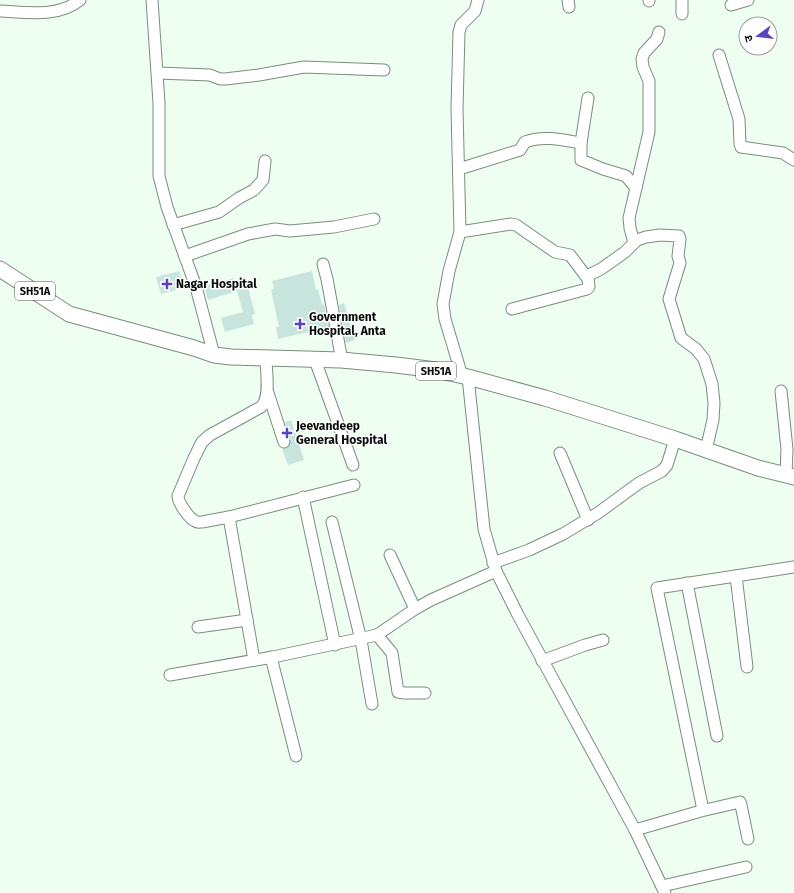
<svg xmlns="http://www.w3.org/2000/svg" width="794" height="893" font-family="'Fira Sans','Noto Sans Devanagari',sans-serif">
	<rect width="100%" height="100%" fill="#eefff1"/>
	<!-- building -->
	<g fill="#c8e5dd">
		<polygon points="179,271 184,288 161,294 156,277"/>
		<polygon points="312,271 316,290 318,289 322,305 324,304 329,327 278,339 276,327 279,327 271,290 274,289 272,281"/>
		<polygon points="234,278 236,283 246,280 255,314 252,315 254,324 225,332 221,318 243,312 237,291 208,300 204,286"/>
		<polygon points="344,303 355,340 346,343 339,305"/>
		<polygon points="291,420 304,460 288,465 282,449 287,448 291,444 285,422"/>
	</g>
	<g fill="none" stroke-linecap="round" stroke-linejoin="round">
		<defs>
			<g id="minor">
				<polyline points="152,0 159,103 159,176 167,207 196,287 214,355"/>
				<polyline points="568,0 569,7"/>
				<polyline points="649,0 649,1"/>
				<polyline points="682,0 682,14"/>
				<polyline points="731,5 748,0"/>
				<path d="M0,11c26,1 58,7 80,-11"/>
				<polyline points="719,55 739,119 740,144 741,147 783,153 794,160"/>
				<polyline points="158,73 210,75 220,79 225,79 259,75 304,67 384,70"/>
				<polyline points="588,98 581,143 581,160 603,169 626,176 636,188"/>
				<path d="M459,169l61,-19 5,-8c18,-7 38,-2 56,1"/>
				<polyline points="173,225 219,212 239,198 254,190 263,180 265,161"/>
				<polyline points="460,232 511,224 516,225 555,252 570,255 588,279"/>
				<polyline points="634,243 630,228 629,218 649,132 649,81 643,67 642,59 644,53 657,39 659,32"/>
				<polyline points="185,256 248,234 275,229 290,231 334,227 374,219"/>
				<polyline points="323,264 327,279 342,361"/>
				<polyline points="512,309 587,289 589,287 588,278 591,274 601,269 625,252 637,240 646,237 660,235 679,236 680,239 678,256 680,263 669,299 681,338 696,349 704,359 712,384 714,403 713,420 706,450"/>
				<path d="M266,359c0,12 5,39 -5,48l-51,28 -8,7 -8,16 -16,38c0,7 11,22 17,25 3,2 4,1 7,1l27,-5 125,-32"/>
				<polyline points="315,360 353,465"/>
				<polyline points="462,376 445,319 443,304 449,271 460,232 457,109 459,32 461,25 475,11 478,0"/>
				<polyline points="468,377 484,529 496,571 518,615 635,830 665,893"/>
				<polyline points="781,391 787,449 786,475"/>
				<polyline points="268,393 284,442"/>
				<polyline points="560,453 588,520"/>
				<polyline points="303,497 335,645"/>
				<polyline points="229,517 254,660"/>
				<polyline points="332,522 361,640 372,704"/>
				<polyline points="390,555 415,609"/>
				<polyline points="493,563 529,550 563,534 598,513 639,483 662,471 667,465 675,439"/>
				<polyline points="736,576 747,667"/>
				<polyline points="687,583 717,736"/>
				<polyline points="198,627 247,620"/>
				<polyline points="377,635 392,653 398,692 404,693 425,693"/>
				<polyline points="271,657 296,756"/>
				<polyline points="542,661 585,645 603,640"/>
				<polyline points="170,675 273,657 377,635 415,609 431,600 496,571"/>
				<polyline points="703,810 657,588 794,567"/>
				<polyline points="635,830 701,811 740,802 741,805 748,839"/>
				<polyline points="662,886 746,867"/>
			</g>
			<polyline id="major" points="0,269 69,314 194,348 214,355 231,357 341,360 396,365 436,370 468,377 545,398 675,439 758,468 794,477"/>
		</defs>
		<!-- minor casing -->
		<use href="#minor" stroke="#7a8d7e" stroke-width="13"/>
		<!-- major casing -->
		<use href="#major" stroke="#7a8d7e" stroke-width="17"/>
		<!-- minor -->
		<use href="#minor" stroke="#fff" stroke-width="11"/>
		<!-- major -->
		<use href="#major" stroke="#fff" stroke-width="15"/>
	</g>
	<!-- markers -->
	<g fill="#5844bc" stroke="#fff" stroke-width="1.5">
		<path d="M165 278h4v4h4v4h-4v4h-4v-4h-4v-4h4z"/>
		<path d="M298 318h4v4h4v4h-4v4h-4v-4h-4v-4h4z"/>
		<path d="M285 427h4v4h4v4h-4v4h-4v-4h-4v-4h4z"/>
	</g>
	<g text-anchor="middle" stroke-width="3" stroke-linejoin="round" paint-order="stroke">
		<!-- shield labels -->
		<g fill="#fff" stroke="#515652" stroke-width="1">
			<rect x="15" y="282" width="40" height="18" rx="3"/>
			<rect x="416" y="362" width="40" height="18" rx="3"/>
		</g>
		<g font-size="11" font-weight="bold" fill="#070d08">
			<text x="35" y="295">SH51A</text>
			<text x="436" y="375">SH51A</text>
		</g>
		<!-- poi labels -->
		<g font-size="12" font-weight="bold" fill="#070d08" stroke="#fff" text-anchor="start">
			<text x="176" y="288">Nagar Hospital</text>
			<text x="309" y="321">Government<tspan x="309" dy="14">Hospital, Anta</tspan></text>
			<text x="296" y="430">Jeevandeep<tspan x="296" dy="14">General Hospital</tspan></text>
		</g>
	</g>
	<!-- north arrow -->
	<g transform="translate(758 36) rotate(255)"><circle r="19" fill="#ffffff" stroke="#9c9e9c"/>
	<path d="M0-3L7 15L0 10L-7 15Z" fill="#5844bc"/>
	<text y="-6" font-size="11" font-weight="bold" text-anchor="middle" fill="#070d08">उ</text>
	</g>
</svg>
